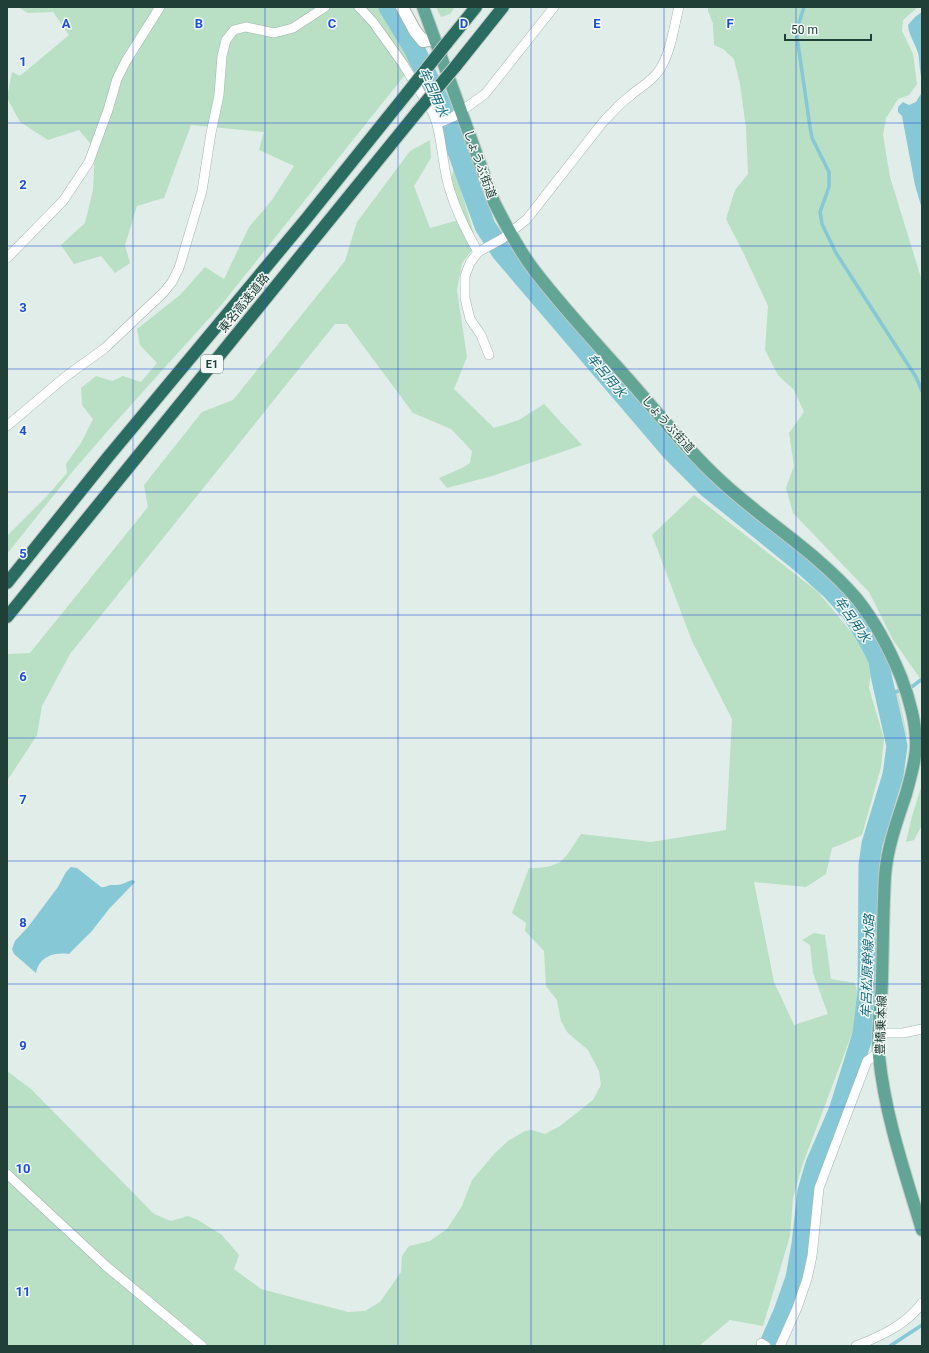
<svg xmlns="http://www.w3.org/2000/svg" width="929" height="1353" font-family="Roboto,'Noto Sans JP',sans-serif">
	<rect width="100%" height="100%" fill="#e1ede8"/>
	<!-- built -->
	<polygon fill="#cfddd7" points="875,670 884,670 899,695 907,735 901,754 898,734 887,737 873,684"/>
	<!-- green -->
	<g fill="#b9dfc4">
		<path d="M18,7h363c14,17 26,37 31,59l-190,238 -110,122 -39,45 -66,83v-18l39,-39 21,-24 -1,-9 15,-21 12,-24 -11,-14 -1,-17 15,-12 16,5 11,-5 18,6 16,-19 -17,-18 -3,-16 43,-34 25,-28 19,12 25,-52 23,-27 22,-34 -35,-16 5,-18 -73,-7 -27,73 -27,8 -12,39 5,18 -15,10 -14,-17 -27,8 -13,-19 24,-22 8,-33 2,-41 -16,-19 -31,10 -28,-18 -13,-24 5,-26 8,4 49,-41 -16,-23 -25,1z"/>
		<polygon points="436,7 455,7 450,14 441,17"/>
		<polygon points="708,7 918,7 903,20 902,31 913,54 917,84 909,95 898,99 886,118 883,135 890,177 922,281 922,681 893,640 869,592 793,513 786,488 794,466 789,433 804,412 794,390 778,375 765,350 768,306 743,252 726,219 735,190 748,174 746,128 740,84 734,59 723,49 714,45 713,24 708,11"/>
		<polygon points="430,140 431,158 414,186 430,228 459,220 451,180 454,167 477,244 462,263 457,290 467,357 454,389 494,428 519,420 544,404 582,445 492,476 447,488 439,478 462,468 470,463 472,451 451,429 413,413 347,324 335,324 70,654 42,706 37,735 7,781 7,654 30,653 148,507 144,485 202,412 233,400 345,261 357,222 410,151"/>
		<path d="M694,495l124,97 44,53 10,17 -3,26 15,51 -3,28 -19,68 -17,8 -13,5 -6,26 -20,13 -52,-5 20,100 20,43 34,-11 -15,-41 -3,-28 -8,-5 12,-7 11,2 6,44 24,4 4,14 -3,26 -54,143 -9,32 -3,38 -27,90 -33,-6 -31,26h-692v-275l24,18 123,125 17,7 17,-5 10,4 24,15 17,20 -5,14 27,20 87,23 17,-1 15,-9 21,-30 1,-16 7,-10 21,-5 17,-12 15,-23 10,-26 23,-27 13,-12 17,-10 7,-1 13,4 15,-8 33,-26 8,-15 -2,-14 -11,-21 -21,-18 -6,-11 -4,-21 -11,-14 -2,-35 -19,-20 1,-8 -14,-10 17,-45c34,0 34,-7 52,-34l70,8 75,-12 6,-111 -40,-78 -40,-106z"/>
		<polygon points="922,785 922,825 914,840 906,842 912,816"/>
	</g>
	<!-- water -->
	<g fill="#86c8d5">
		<path d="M922,12v67c-3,-9 -2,-17 -4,-26 -3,-10 -9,-17 -10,-28l7,-8z"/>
		<polygon points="922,92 922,209 915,185 902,116 898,112 898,107 903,102 909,105 916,102"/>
		<path d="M71,867l6,1 24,19c4,1 5,-1 9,-2 1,0 6,0 7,0 6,0 10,-4 16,-5l2,2 -26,27 -18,23 -22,22c-16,-2 -30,3 -33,19l-22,-19 -2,-5 3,-8 13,-14 30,-40 8,-15z"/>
	</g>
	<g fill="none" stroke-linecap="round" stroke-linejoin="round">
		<!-- stream -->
		<g stroke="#86c8d5" stroke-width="3.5">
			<polyline points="804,7 798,26 797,37 810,127 812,138 829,172 829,187 820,212 822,224 836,253 916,377 922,391"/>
			<polyline points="886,695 913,686 922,679"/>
			<polyline points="890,1346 922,1325"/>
		</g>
		<!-- river -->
		<polyline stroke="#86c8d5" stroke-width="21" points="389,7 414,48 442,108 485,226 502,252 671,450 709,488 802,563 832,590 851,611 869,640 879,660 881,675 897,746 893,775 872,844 869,865 868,993 863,1034 839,1111 816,1164 808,1191 802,1244 796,1278 784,1312 769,1346"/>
		<defs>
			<g id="street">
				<polyline points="359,7 373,22 403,64 433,113 437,124 453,117 485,94 554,7"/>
				<path d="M437,124c5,20 6,40 11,60 7,25 18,47 30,68"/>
				<polyline points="7,258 63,201 89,162 108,110 117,79 126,61 160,7"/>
				<path d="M489,355l-8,-20 -11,-16 -5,-21v-22l5,-13 8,-11 24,-13 25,-20 76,-97c9,-9 17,-19 27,-26 10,-9 23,-15 30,-27 11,-17 14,-43 19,-62"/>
				<polyline points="7,426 65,377 105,348 163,293 172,282 179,268 202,191 211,133 219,95 222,56 226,40 234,30 246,27 274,33 293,28 325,7"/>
				<polyline points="879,1033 903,1033 922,1029"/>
				<polyline points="7,1174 106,1266 202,1346"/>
				<polyline points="761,1343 766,1346"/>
				<polyline points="780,1346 797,1308 807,1279 812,1256 819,1188 867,1061 878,1053"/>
				<path d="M856,1346c25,-10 50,-21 66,-43"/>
			</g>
			<polyline id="secondary" points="402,7 415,31 423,41 434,39"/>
			<path id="primary" d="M423,7l71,195c12,24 24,47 40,68 29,38 62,73 94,109 30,34 59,71 93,102 44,41 97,72 136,118 19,24 33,51 44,78 8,20 16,49 15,71 -1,15 -6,31 -10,46 -9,27 -19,54 -21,82 -2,34 -2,68 -3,102 0,25 -6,52 -3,78 6,60 26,117 43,174"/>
			<g id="highway">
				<polyline points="446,44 476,7"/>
				<polyline points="455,67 503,7"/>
				<polyline points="7,583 108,457 306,219 408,92"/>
				<polyline points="7,617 418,111"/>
			</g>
		</defs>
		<!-- street casing -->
		<use href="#street" stroke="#a3b5af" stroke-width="10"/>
		<!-- secondary casing -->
		<use href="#secondary" stroke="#9fb9b0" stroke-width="14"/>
		<!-- primary casing -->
		<use href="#primary" stroke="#c1c9c7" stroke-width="14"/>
		<!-- highway casing -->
		<use href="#highway" stroke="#c1c9c7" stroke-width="14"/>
		<!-- street -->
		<use href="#street" stroke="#fff" stroke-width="9"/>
		<!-- secondary -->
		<use href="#secondary" stroke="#fff" stroke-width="12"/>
		<!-- primary -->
		<use href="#primary" stroke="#63a595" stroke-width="12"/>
		<!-- highway -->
		<use href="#highway" stroke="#2a6d60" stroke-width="12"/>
		<defs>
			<g id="highway-bridge">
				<polyline points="408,92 446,44"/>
				<polyline points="418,111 455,67"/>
			</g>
		</defs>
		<!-- highway-bridge casing -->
		<use href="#highway-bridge" stroke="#c1c9c7" stroke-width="14" stroke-linecap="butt"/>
		<!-- highway-bridge -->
		<use href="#highway-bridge" stroke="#2a6d60" stroke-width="12"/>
	</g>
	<!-- grid -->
	<path fill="none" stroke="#1d4ed8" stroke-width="1" stroke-opacity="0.55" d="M133,7v1339M265,7v1339M398,7v1339M531,7v1339M664,7v1339M796,7v1339M7,123h915M7,246h915M7,369h915M7,492h915M7,615h915M7,738h915M7,861h915M7,984h915M7,1107h915M7,1230h915"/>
	<g text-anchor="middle" stroke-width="3" stroke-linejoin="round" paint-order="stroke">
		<!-- shield labels -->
		<rect fill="#f2f9f6" stroke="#5f7770" stroke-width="1" x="201" y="355" width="22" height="18" rx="3"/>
		<g font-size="11" font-weight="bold" fill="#203f37">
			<text x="212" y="368">E1</text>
		</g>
		<!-- street labels -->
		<g font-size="12" fill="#203f37" stroke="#f2f9f6">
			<text transform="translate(480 164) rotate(70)" y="4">しょうぶ街道</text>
			<text transform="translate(244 303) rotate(-51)" y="4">東名高速道路</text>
			<text transform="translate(668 424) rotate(48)" y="4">しょうぶ街道</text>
			<text transform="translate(881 1025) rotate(-88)" y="4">豊橋乗本線</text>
		</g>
		<!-- water labels -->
		<g font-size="13" font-style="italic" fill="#166c7f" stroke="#f2f9f6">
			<text transform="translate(434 92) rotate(66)" y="5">牟呂用水</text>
			<text transform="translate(607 375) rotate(50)" y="5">牟呂用水</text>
			<text transform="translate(853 619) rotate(55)" y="5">牟呂用水</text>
			<text transform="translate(867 966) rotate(-88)" y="5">牟呂松原幹線水路</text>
		</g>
	</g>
	<g font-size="13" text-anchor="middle" font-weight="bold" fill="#1d4ed8" stroke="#f2f9f6" stroke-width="3" stroke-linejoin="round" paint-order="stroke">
		<text x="66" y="28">A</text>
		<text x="199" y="28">B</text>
		<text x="332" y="28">C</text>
		<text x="464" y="28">D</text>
		<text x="597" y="28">E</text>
		<text x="730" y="28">F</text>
		<text x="23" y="66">1</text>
		<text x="23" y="189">2</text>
		<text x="23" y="312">3</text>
		<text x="23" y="435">4</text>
		<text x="23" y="558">5</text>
		<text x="23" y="681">6</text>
		<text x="23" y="804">7</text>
		<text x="23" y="927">8</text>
		<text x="23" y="1050">9</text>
		<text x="23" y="1173">10</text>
		<text x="23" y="1296">11</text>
	</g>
	<!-- border -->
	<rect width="929" height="1353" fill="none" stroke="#203f37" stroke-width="16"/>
	<!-- scale -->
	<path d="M785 34v6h86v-6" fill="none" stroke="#203f37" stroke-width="2"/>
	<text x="791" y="34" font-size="12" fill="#203f37" stroke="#f2f9f6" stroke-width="3" paint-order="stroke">50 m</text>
</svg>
